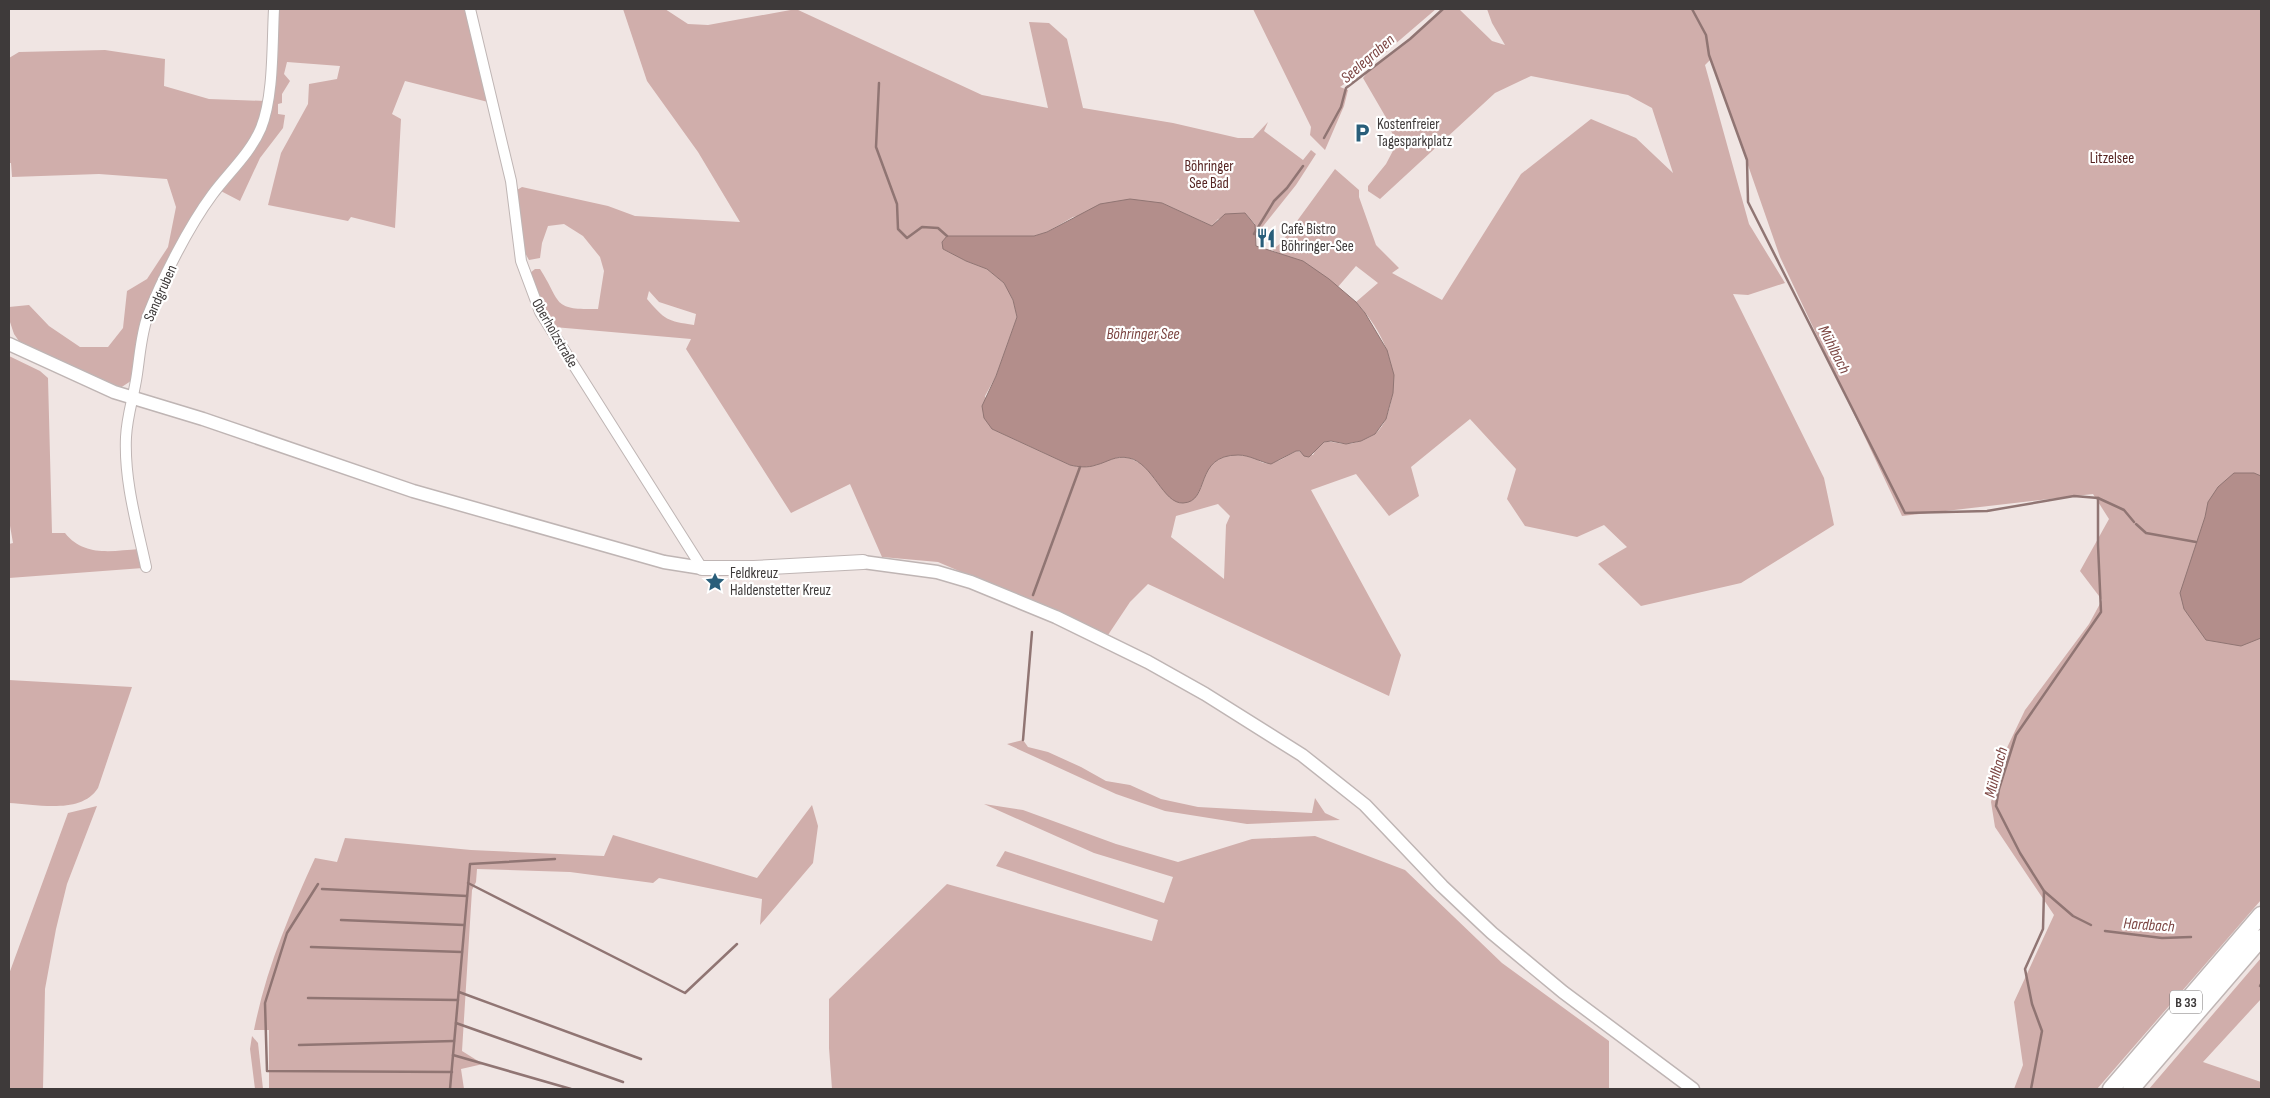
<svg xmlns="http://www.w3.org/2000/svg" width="2270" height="1098" font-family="'Sofia Sans Condensed',sans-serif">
	<rect width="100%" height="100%" fill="#f0e5e3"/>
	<!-- green -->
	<g fill="#d0aeab" fill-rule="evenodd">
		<polygon points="276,9 469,9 492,103 405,81 392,114 401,119 395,228 351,217 348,221 268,205 281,153 308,104 309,84 337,79 340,66 287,62 284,74 290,81 282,94 282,103 278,104 278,114 285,115 283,128 260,158 240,201 217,189 148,315 137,377 114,392 26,351 14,334 9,319 9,307 29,305 49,326 80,347 108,347 123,328 127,291 147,279 168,247 176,207 167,179 99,174 12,177 11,163 9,163 9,58 19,52 105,50 165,59 164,86 209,99 266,101"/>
		<path d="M623,9h42l23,15 20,1 88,-16 186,86 66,13 -19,-86 20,1 18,16 16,69 90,15 65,15h15l15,-16 -4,9 39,29 8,-10 5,4 -20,31 -36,45 -6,4 1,-10 -10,-11 -27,6 -6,7 -50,-23 -89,14 -26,15 -13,4h-87l-4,13 23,12 21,8 17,14 9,17 4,17 -21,59 -11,20 7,33 78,36 10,2 17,-2 12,-7h20l15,7 17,22 36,8c6,-10 7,-23 15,-32 11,-10 32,-10 45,-4 1,1 5,4 7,4 12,2 22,-7 32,-12l17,4c9,-18 15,-13 31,-11 9,1 21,-5 29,-9 10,-6 14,-18 17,-29 10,-40 -7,-74 -34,-104l22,-19 -22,-17 -19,22 -8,-9 -57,-29 9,-7 54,-74 24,21v7l17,48 23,23 -7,5 50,27 79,-126 70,-55 45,19 37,35 -21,-65 -24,-13 -97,-19 -36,17 -115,106 -12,-8v-5l18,-22 10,-19 -8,-24 -25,-43 7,-9 40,-30 33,-30h16l33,32 13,4 -13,-22 -5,-14h774v891l-164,189h-83l9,-24 -9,-63 40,-87 -59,-88 -4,-25 12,-46 22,-46 64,-86 13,-24 -22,-29 29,-52 -16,-25 -191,22 -122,-259 -69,-198 -6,6 44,159 36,59 -37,12 -15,-1 91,184 10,47 -93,58 -100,23 -43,-42 29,-17 -23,-22 -27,12 -52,-11 -18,-27 9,-30 -46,-50 -59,48 8,29 -30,20 -33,-42 -45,16 90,165 -12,41 -241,-112 -18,18 -22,33 -170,-73 -56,-5 -32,-73 -59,29 -105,-164 5,-10 -137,-12 -11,-17 -13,-37 5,-4h5c22,34 11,41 58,40l6,-38 -4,-14 -17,-21 -19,-12 -16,2 -6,17 -2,15 -11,2 -4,-7 -8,-63 5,-3 86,19 27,10 105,6 -42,-70 -51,-71zM649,291l10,11 37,12 -2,11c-27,-4 -29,-5 -47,-26zM1218,504l12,12 -4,9 -2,54 -53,-42 5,-21z"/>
		<polygon points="1253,9 1436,9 1373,63 1340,87 1348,90 1344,106 1325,150 1310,135 1311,127"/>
		<path d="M9,356l31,15 8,7 4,155h13c19,24 47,18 74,16l4,19 -134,10v-34l4,-1 -4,-23z"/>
		<path d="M9,680l123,7 -34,101c-17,27 -62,16 -89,15z"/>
		<polygon points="1023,740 1028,747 1048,752 1081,767 1106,781 1130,785 1161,799 1198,807 1312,813 1315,798 1325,813 1340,820 1247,824 1165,811 1116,794 1007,744"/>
		<polygon points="984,804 1023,810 1116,844 1178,862 1252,839 1315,836 1405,870 1502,963 1609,1041 1609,1089 832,1089 829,1048 829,999 947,884 1152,941 1158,920 996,866 1005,851 1164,903 1173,877 1094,853"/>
		<path d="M812,805l6,21 -5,37 -53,62 2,-26 -103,-21 -6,5 -83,-11 -93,-3 -1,13 -4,8 -10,161 21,13 -22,5 3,20h-195v-59h-15c12,-61 35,-115 61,-172l22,4 8,-24 126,12 133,6 9,-21 144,43z"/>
		<polygon points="97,806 67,884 56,929 45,989 43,1089 9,1089 9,974 68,813"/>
		<polygon points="2261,958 2261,999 2203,1062 2261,1082 2261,1089 2149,1089"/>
		<polygon points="252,1036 258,1043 263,1089 255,1089 250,1049"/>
	</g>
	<!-- water -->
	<g fill="#b38e8b" stroke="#907573">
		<path d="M1130,199l32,4 50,23 13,-12 20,-1 10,12 1,21 47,15 26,18 27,23 9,11 22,37 7,25 -1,18 -7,26 -11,15 -14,7 -15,3 -15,-3 -7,1 -15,15 -5,-1 -4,-5h-4l-25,13c-11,-2 -21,-9 -33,-9 -45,0 -27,47 -55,48 -20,1 -30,-40 -54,-45 -14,-3 -21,4 -33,7 -8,3 -18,2 -26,0l-78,-36 -8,-11 -2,-12 14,-30 21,-59 -4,-17 -9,-17 -17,-14 -21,-8 -23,-12 -1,-7 5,-6h87l13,-4 53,-28z"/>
		<polygon points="2234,473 2254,473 2261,476 2261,638 2241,646 2206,640 2184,609 2180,593 2205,517 2208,502 2218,487"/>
	</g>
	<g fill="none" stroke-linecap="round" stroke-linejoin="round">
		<!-- stream -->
		<g stroke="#907573" stroke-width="2.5">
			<polyline points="1692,9 1706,35 1709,55 1747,160 1748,202 1905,513 1987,511 2074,496 2098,498 2098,545 2101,612 2016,735 1999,789 1996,806 2020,853 2044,891 2043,929 2025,969 2032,1004 2042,1031 2031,1089"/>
			<polyline points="879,83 876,147 897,204 898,229 907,238 922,227 938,228 947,236"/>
			<polyline points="1324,138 1341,107 1346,88 1410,39 1443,9"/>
			<polyline points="1254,234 1274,201 1287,188 1303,166"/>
			<polyline points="2098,498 2124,510 2134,522"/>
			<polyline points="2136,524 2146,533 2196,542"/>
			<polyline points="1033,595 1080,467"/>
			<polyline points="1023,740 1032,632"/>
			<polyline points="468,883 685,993 737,944"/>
			<polyline points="318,884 287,933 265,1003 267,1071 452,1072"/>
			<polyline points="322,889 467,896"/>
			<polyline points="2044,891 2073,916 2091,925"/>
			<polyline points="341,920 464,925"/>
			<polyline points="2105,931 2162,938 2191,937"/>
			<polyline points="311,947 462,952"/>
			<polyline points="2260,986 2261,984"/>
			<polyline points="459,992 641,1059"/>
			<polyline points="308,998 458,1000"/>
			<polyline points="456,1023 623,1082"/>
			<polyline points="299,1045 454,1041"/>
			<polyline points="453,1055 571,1089"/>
			<polyline points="450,1089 470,864 555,859"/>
		</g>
		<defs>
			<g id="minor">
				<polyline points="470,9 511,181 521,261 540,312 702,568"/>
				<path d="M146,567c-9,-42 -22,-86 -20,-130 1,-22 8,-41 11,-63 3,-20 4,-40 11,-59 14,-36 41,-89 64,-120 16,-22 38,-41 49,-67 13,-32 11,-84 13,-119"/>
			</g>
			<g id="tertiary">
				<polyline points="9,344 114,392 203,419 413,491 664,562 702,568"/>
				<polyline points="863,562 937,572 971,582 1056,617 1148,662 1205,694 1302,755 1365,805 1442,886 1492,933 1563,992 1693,1089"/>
			</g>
			<polyline id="secondary" points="702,568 754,568 863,562"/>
			<g id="trunk">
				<polyline points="2111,1089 2261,915"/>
				<polyline points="2131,1089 2261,938"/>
			</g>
		</defs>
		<!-- minor casing -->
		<use href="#minor" stroke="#bfb5b4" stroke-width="12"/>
		<!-- tertiary casing -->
		<use href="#tertiary" stroke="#bfb5b4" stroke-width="15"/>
		<!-- secondary casing -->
		<use href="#secondary" stroke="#bfb5b4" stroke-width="16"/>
		<!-- trunk casing -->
		<use href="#trunk" stroke="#bfb5b4" stroke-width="19"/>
		<!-- minor -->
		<use href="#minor" stroke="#fff" stroke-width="10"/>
		<!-- tertiary -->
		<use href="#tertiary" stroke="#fff" stroke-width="12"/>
		<!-- secondary -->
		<use href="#secondary" stroke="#fff" stroke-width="14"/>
		<!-- trunk -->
		<use href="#trunk" stroke="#fff" stroke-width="16"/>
	</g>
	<!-- icons -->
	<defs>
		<symbol id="parking-bare" viewBox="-9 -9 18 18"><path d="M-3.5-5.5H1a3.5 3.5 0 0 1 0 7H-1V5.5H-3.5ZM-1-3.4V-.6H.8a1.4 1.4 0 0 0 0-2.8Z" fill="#295e7a" stroke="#fff" stroke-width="2.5" paint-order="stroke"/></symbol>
		<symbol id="restaurant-bare" viewBox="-9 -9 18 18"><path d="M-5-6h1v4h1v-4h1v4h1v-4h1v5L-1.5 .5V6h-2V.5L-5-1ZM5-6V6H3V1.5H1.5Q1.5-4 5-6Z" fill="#295e7a" stroke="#fff" stroke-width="2.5" paint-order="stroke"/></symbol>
		<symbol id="sight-bare" viewBox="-9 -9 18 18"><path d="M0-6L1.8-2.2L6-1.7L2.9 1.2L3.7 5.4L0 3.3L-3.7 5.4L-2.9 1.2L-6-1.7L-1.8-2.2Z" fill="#295e7a" stroke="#fff" stroke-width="2.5" paint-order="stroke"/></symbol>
	</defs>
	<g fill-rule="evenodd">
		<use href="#parking-bare" x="1348" y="119" width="28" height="28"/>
		<use href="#restaurant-bare" x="1252" y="224" width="28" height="28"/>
		<use href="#sight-bare" x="701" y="568" width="28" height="28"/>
	</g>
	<g text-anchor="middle" stroke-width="4.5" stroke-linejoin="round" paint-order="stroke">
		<!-- shield labels -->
		<rect fill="#fff" stroke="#787575" stroke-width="1" x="2170" y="990.5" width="32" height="23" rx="4"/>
		<g font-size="14" font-weight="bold" fill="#3e3a3a">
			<text x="2186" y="1007">B 33</text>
		</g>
		<!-- poi labels -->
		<g font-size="15" fill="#3e3a3a" stroke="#fff" text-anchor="start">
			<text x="1377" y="129">Kostenfreier<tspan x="1377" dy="17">Tagesparkplatz</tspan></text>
			<text x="1281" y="234">Cafè Bistro<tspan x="1281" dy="17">Böhringer-See</tspan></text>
			<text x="730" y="578">Feldkreuz<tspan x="730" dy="17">Haldenstetter Kreuz</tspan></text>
		</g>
		<!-- park labels -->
		<g font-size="15" fill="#562422" stroke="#fff">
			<text x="2112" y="163">Litzelsee</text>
			<text x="1209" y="171">Böhringer<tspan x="1209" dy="17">See Bad</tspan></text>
		</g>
		<!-- street labels -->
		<g font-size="15" fill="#3e3a3a" stroke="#fff">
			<text transform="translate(160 293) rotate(-66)" y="5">Sandgruben</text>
			<text transform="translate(555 333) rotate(60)" y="5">Oberholzstraße</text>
		</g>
		<!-- water labels -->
		<g font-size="16" font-style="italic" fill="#7c4643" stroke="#fff">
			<text transform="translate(1367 58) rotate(-41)" y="6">Seelegraben</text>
			<text x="1143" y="339">Böhringer See</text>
			<text transform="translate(1835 349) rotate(63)" y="6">Mühlbach</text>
			<text transform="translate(1995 772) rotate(-75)" y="6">Mühlbach</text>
			<text transform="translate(2149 924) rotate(4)" y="6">Hardbach</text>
		</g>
	</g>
	<!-- border -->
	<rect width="2270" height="1098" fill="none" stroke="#3e3a3a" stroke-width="20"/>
</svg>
